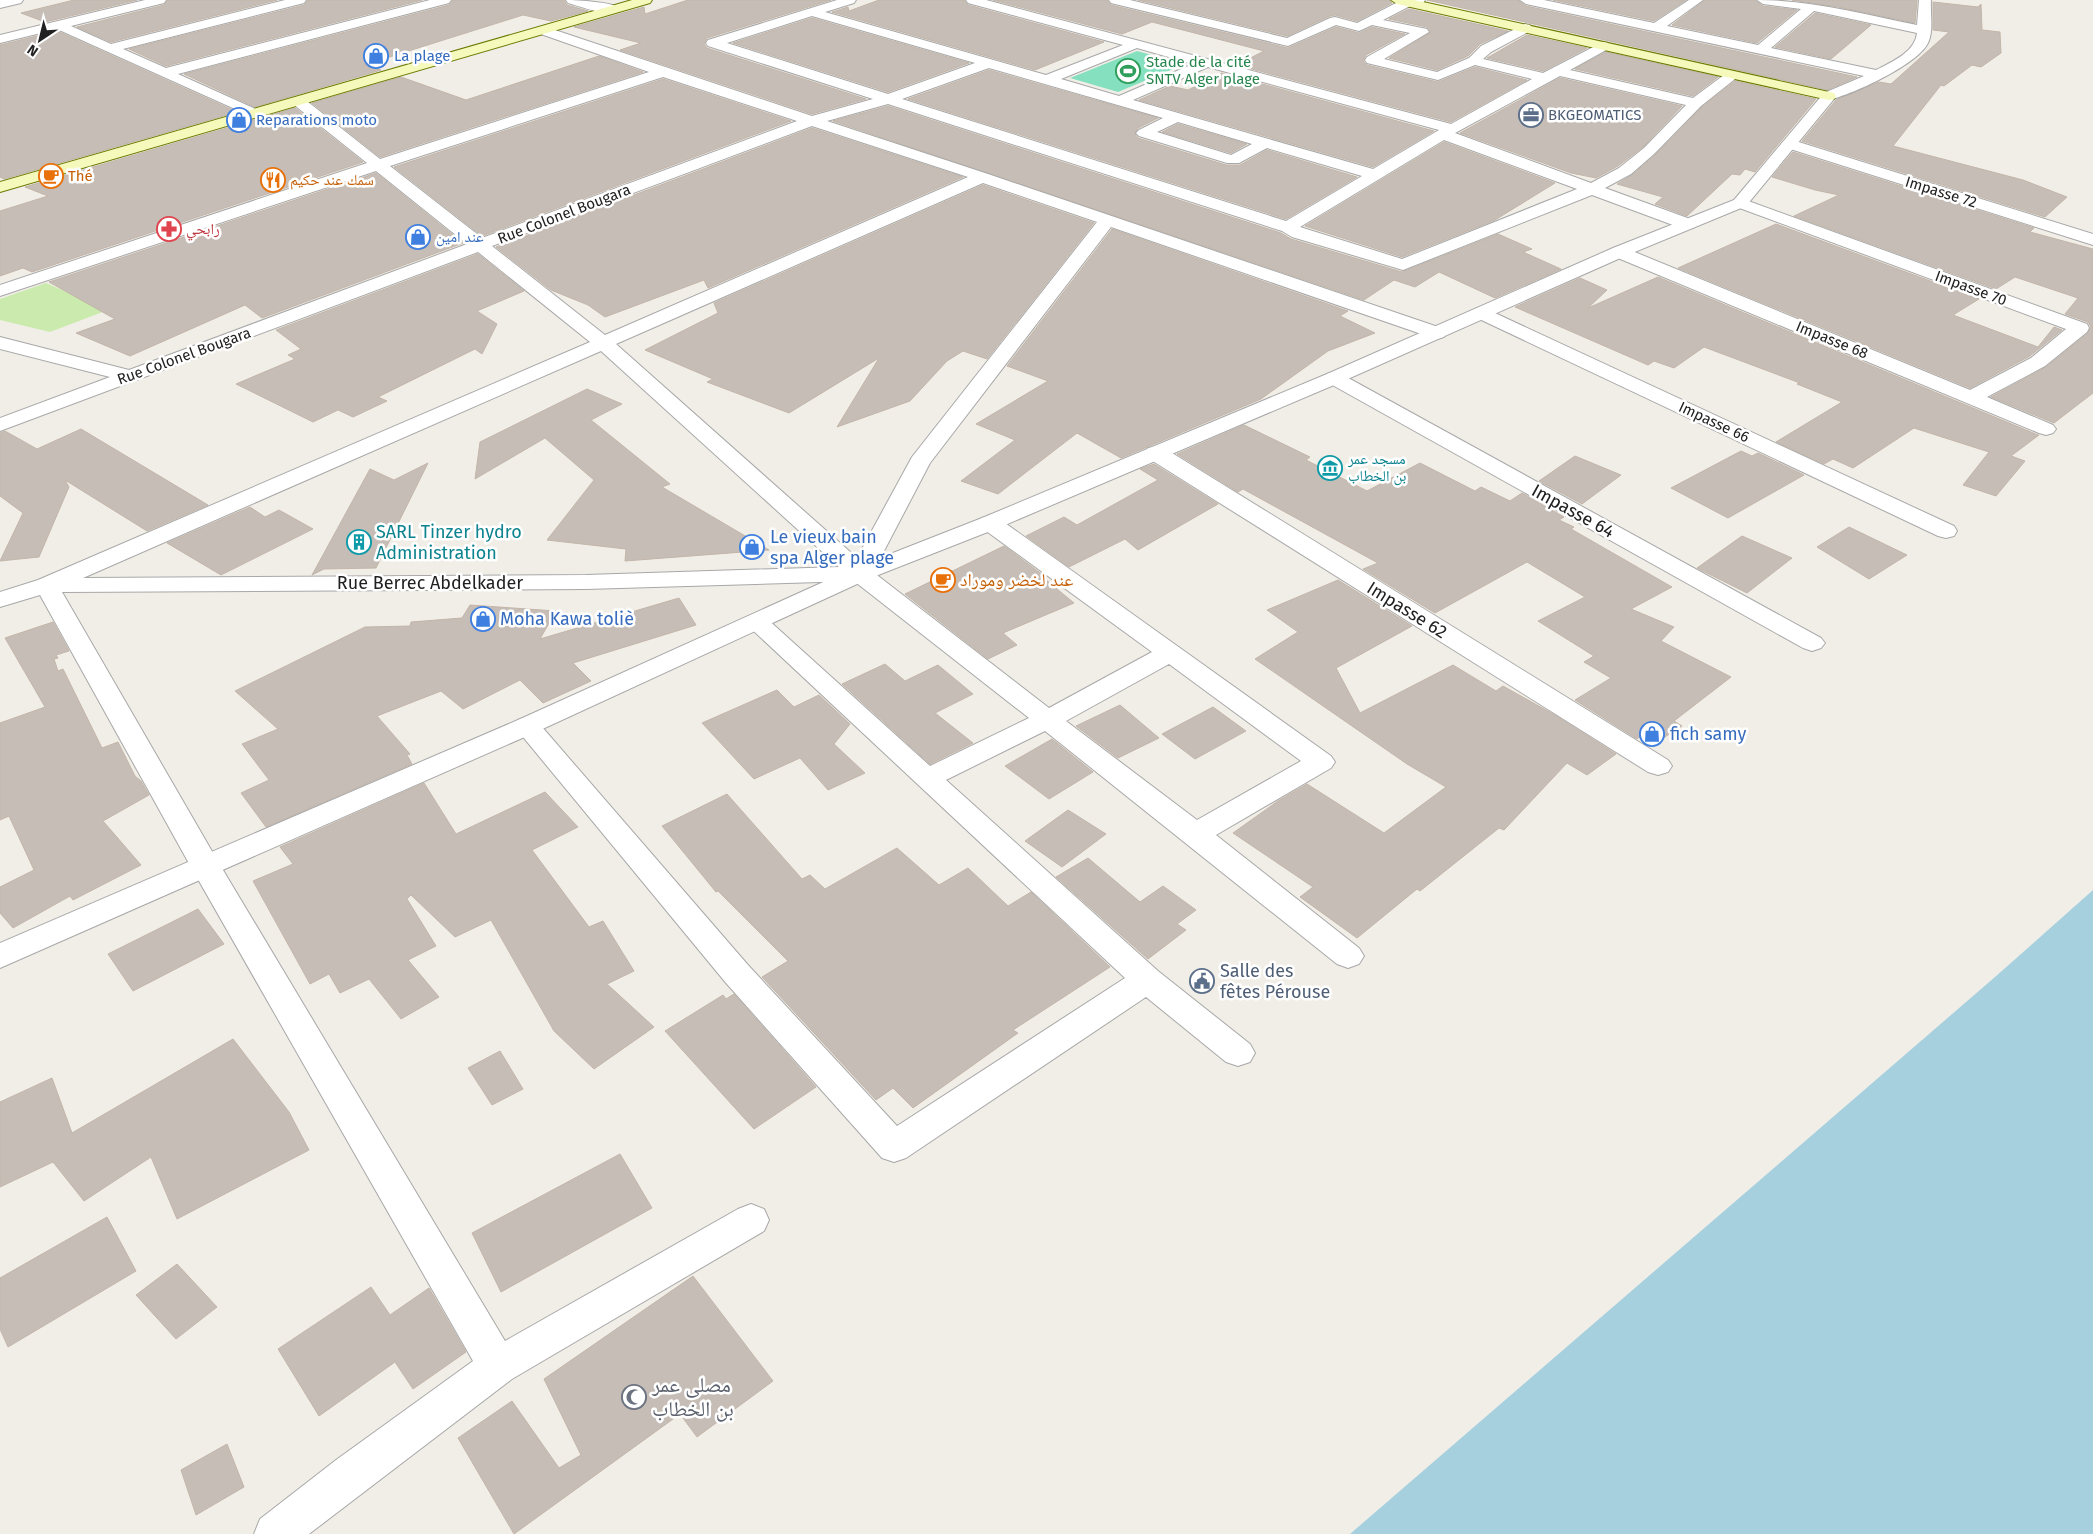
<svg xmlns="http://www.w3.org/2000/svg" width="2093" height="1534" font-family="'Fira Sans','Noto Naskh Arabic',sans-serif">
	<rect width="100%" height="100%" fill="#f1eee7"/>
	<!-- grass -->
	<polygon fill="#caebad" points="46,283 108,310 50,332 0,320 0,299"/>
	<!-- pitch -->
	<polygon fill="#85e0c0" points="1137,51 1185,64 1118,92 1070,78"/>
	<!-- water -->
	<polygon fill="#a7d0df" points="2093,890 2093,1534 1350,1534 1995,977"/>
	<!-- building -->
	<g fill="#c6beb6" stroke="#c3b5a9">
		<polygon points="74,0 137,0 45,22 21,13"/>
		<polygon points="168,0 277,0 111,42 77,27 164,5"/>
		<polygon points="308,0 422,0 166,66 129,49 304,5"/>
		<polygon points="453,0 564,0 567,5 588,11 551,21 523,15 364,65 381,70 255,107 184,74 449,5"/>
		<polygon points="688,0 831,0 707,38 704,44 707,48 866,99 812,114 620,50 641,43 574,27 644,7 645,14"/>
		<polygon points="879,0 964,0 968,5 1104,42 1035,70 832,12 848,7 849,11"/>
		<polygon points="993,0 1107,0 1111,5 1288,48 1336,27 1359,33 1372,27 1405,34 1366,55 1363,61 1367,65 1438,82 1475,67 1527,80 1451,122 1237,65 1264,51 1152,22 1122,34"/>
		<polygon points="1138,0 1389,0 1392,3 1357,21 1335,15 1330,16 1287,36"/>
		<polygon points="1427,0 1518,0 1526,6 1857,77 1827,90"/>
		<polygon points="1553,0 1686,0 1654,21"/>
		<polygon points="1705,0 1755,0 1763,6 1797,10 1757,43 1672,25"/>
		<polygon points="1792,0 1917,0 1915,23 1838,7"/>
		<polygon points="1933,2 1978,7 1981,4 1982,30 2000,32 2001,53 1981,67 1972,65 1944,86 1941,85 1893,146 2023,180 2067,197 2045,217 1802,141 1836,100 1879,82 1891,84 1949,32 1933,30"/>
		<polygon points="1409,9 1508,31 1480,44 1468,56 1437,70 1389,58 1431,32 1427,27 1389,19"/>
		<polygon points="1815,13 1871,25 1831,59 1775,47"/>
		<polygon points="812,18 969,63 888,92 733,43"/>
		<polygon points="57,31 237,112 4,179 0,177 0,45"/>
		<polygon points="1527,35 1587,48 1543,71 1487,58"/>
		<polygon points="1606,52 1718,77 1693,96 1575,69"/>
		<polygon points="599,56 643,72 380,157 312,103 401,77 466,100"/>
		<polygon points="989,70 1158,118 1138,128 1135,134 1138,138 1226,165 1240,165 1267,150 1357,177 1286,219 908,99"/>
		<polygon points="1222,73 1434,131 1373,167 1139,100 1170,86 1188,90"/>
		<polygon points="1560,78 1682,106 1643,147 1618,166 1596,178 1571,173 1460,133"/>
		<polygon points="663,79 791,121 482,236 394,167"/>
		<polygon points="1735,81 1816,99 1755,172 1745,169 1740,175 1732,174 1687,216 1655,204 1663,197 1617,184 1632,175 1655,155 1702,107"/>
		<polygon points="888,106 1281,233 1291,239 1402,272 1498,234 1532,249 1523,252 1561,269 1495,298 1439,272 1415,287 1394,280 1364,300 833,121"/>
		<polygon points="295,108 363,162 32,272 23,268 0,276 0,211 48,196 25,187"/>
		<polygon points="1178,124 1247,144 1231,153 1162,132"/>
		<polygon points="812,128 963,177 708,288 704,280 605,317 588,305 551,290 496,247"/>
		<polygon points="1444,142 1555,183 1495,220 1402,257 1305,226"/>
		<polygon points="1793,152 2034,228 2030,232 2093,249 2093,393 2054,423 1991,397 2046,367 2088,333 2091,327 2088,322 2065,314 2078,298 2015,277 1996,289 1794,216 1839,195 1815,190 1772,177"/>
		<polygon points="376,173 463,243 262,318 245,305 130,356 76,333 115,319 49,282"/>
		<polygon points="983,185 1094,223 987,359 963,351 947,361 910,401 837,427 879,358 789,413 707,382 713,379 645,350 718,313 714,303"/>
		<polygon points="1776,224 1979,299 1953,315 2038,347 2054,327 2062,330 2030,356 1970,388 1678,268"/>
		<polygon points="1112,229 1348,311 1340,316 1375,333 1328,351 1261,399 1121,458 1077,433 998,494 961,481 1015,440 976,424 1048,381 1007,366"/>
		<polygon points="478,254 524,291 477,311 497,324 482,354 475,349 378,397 387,401 353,417 338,410 313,422 236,384 295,359 288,355 301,349 276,330"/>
		<polygon points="1658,277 2038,435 2039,435 2011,456 2025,461 1996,496 1963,485 1989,452 1914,428 1853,468 1833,459 1824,464 1776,442 1842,402 1797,384 1800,383 1704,347 1674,368 1654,361 1648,365 1515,307 1580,278 1607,290 1588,308"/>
		<polygon points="587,389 622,404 591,420 670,484 662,487 769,550 625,561 626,549 547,540 594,480 545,438 475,479 480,442"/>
		<polygon points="1244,425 1310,457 1306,460 1367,491 1420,463 1475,491 1481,487 1510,501 1522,493 1564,517 1559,520 1574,527 1571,529 1672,587 1631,609 1674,627 1661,641 1731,677 1674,721 1682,726 1652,745 1639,737 1637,739 1575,700 1611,678 1584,662 1594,656 1538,621 1585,597 1527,562 1435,613 1363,569 1378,563 1243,489 1238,492 1177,454"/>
		<polygon points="81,429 208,505 147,531 65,480 69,487 39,557 0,561 23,513 0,496 0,433 5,431 37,449"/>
		<polygon points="1741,451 1752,456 1758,453 1804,475 1728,518 1671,488"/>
		<polygon points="1575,456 1621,475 1582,504 1539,481"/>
		<polygon points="428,463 376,568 324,569 312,575 370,469 394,480"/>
		<polygon points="1154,464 1218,504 1138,550 1125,539 1069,567 1026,536 1064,517 1077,525 1158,480 1140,469"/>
		<polygon points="250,507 265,517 279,510 313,529 221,575 167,543"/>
		<polygon points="1849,527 1907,555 1869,579 1817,547"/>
		<polygon points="1742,536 1792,558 1747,593 1697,568"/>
		<polygon points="1004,546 1047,578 1045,579 1074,603 1003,633 1017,645 988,659 905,594"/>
		<polygon points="1338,580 1412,626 1336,668 1360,713 1453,665 1496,691 1503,686 1553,714 1616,754 1587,775 1567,763 1504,830 1499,828 1420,891 1417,889 1357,938 1300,897 1313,887 1233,833 1278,801 1307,784 1384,833 1446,787 1407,764 1255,659 1298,632 1267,610"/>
		<polygon points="679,598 696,625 573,663 591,681 543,703 520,680 463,709 441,691 377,716 410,754 407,755 412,764 266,827 241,793 269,780 242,744 278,729 235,691 365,627 410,626 411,622 462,618 470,605 556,611 540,639"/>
		<polygon points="53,622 69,651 56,655 58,658 54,659 58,671 63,669 102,748 118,742 135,776 141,781 149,795 103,821 141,865 73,900 70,896 13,928 0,913 0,887 34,870 9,816 0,820 0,723 45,707 5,638"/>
		<polygon points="885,664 905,681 938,665 973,694 935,713 973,743 930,764 842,684"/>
		<polygon points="777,690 794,707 819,695 850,724 834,744 865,773 828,790 800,758 754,779 702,723"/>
		<polygon points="1120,705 1159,738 1118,758 1076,726"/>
		<polygon points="1213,707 1246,731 1195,759 1162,734"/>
		<polygon points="1052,739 1093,772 1049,799 1005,766"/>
		<polygon points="424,783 456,834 545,792 578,827 532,850 589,927 603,921 634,971 607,984 654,1027 594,1069 554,1031 491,920 455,937 411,895 407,899 436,946 408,960 439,997 401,1019 369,979 340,993 329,974 310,984 253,881 293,864 280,847"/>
		<polygon points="727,794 802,879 810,875 825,889 897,848 939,885 968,868 1008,906 1031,892 1110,967 1013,1030 1018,1033 913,1108 893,1088 876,1100 762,977 788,961 718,891 716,892 662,826"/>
		<polygon points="1068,810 1106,834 1062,867 1025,841"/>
		<polygon points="1088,858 1140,902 1163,886 1196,910 1177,924 1186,930 1148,959 1056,877"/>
		<polygon points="198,909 224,944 133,991 108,954"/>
		<polygon points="734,994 816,1087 754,1129 665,1031 723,995 726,999"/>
		<polygon points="233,1039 289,1112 309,1150 177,1219 151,1157 84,1201 53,1162 0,1187 0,1102 52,1078 72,1133"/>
		<polygon points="500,1051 523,1089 492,1105 468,1068"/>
		<polygon points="620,1154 652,1208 501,1292 472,1233"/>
		<polygon points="107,1217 136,1271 8,1347 0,1329 0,1278"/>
		<polygon points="177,1264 217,1307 176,1339 136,1295"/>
		<polygon points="693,1276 773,1381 697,1437 680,1414 514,1534 458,1438 512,1401 559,1468 581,1455 544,1379"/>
		<polygon points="371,1287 390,1315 429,1288 466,1352 413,1389 395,1362 319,1416 278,1349"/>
		<polygon points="227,1444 244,1487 196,1515 181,1470"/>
	</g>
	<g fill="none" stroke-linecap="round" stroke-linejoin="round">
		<defs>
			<g id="minor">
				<polygon points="0,0 23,0 21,3 0,8"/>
				<polygon points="145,0 166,0 164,3 71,26 111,44 285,0 306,0 304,3 123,49 166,68 430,0 451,0 449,3 178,74 260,111 262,114 260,117 255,118 57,29 0,43 0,35"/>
				<path d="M837,0h19l-2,3 -29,9 221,63 77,-30 -155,-42 -2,-3h20l465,124 81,-45 -57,-14 -37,15 -71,-17 -2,-3 2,-3 43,-24 -38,-8 -13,6 -23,-6 -48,21 -177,-43 -2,-3h21l157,38 43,-20 5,-1 22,6 45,-23h23l-2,3 -11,2 -29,15 44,9 2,3 -45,27 53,13 32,-14 12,-12 44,-22 5,1 2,3 -2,3 -39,21 -8,7 60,14 60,-31 5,1 2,3 -2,3 -38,21 123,28 35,-26 5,-1 7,4 -39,31 -47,48 -23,20 -26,14 88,32 2,4 -2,4h-12l-89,-33 -189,75 -111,-33 -10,-6 -394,-127 -61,17 161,53 456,155 2,4 -2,4 -7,2 -7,-2 -319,-110 -181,236 -57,109 176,136 103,-56 -170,-124 -3,-5 3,-5 8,-2 8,2 333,238 4,6 -4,6 -115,67 143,113 5,8 -5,8 -11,4 -11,-4 -292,-233 -99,49 212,191 92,73 5,9 -5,9 -12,4 -12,-4 -80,-65 -240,161 -12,4 -12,-4 -156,-175 -212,-257 4,-6 9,-3 9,3 212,245 149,161 228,-148 -381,-356 3,-5 9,-2 9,2 165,149 99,-48 -175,-137 -268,8 -524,3 155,268 288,481 233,-132 13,-5 13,5 5,11 -5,11 -252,148 -203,155h-55l6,-15 76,-59 137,-99 -282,-494 -151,-272 -40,12v-15l38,-12 552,-238 -112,-90 -478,179v-13l110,-41 -110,-28v-12l129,33 338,-126 -91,-73 -376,125v-11l367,-122 -74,-59 -2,-3 2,-3h10l77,61 269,-87 -111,-39 -2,-3 7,-4 269,90 61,-17 -165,-53 -2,-3 2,-3zM812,16l163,47 -87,31 -161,-51zM1137,48l56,16 -74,32 -58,-17zM1208,67l231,63 -66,39 -240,-69zM989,68l174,50 -24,12 -3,3 3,3 88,27h12l28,-15 95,28 -76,45 -384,-122zM1560,76l126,29 -42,43 -25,20 -28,15 -136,-50zM663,77l134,44 -315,117 -92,-72zM1178,122l74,22 -21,11 -74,-23zM812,126l156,51 -363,158 -113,-89zM1444,140l133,49 -175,70 -102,-32zM983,183l114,39 -185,235 -55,101 -241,-214zM601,351l238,216 -253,8 -503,3zM1169,664l132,97 -104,59 -131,-99z"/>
				<path d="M1520,0h24l110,23 35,-23h14l-36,26 91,19 43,-36 -38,-5 -6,-4c54,0 107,14 160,25l2,-25h12c-1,12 3,31 -3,43 -11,22 -75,51 -99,57l-5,-1 -2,-3 2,-3 40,-17 -338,-72zM1814,11l103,22c-2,19 -25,29 -41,37l-105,-22z"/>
				<polygon points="1789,139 2093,234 2093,245 1784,147 1781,144 1784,141"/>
				<polygon points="1740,198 2087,324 2089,328 2087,332 2045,366 1987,397 2053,425 2056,429 2053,433 2046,435 2039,433 1613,256 1610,252 1613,248 1619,247 1625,248 1970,390 2031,358 2066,329 1734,206 1732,203 1734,200"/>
				<polygon points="1482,307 1954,526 1957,531 1954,536 1946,538 1938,536 1475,317 1473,313 1475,309"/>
				<polygon points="1334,372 1341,374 1821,638 1825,643 1821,648 1812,651 1803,648 1327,382 1324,378 1327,374"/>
				<polygon points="1156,447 1164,448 1668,760 1672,766 1668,772 1658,775 1648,772 1148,458 1145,453 1148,448"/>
			</g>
			<g id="tertiary">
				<path d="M566,0c11,0 49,2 55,9 -9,10 -42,-3 -53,-6z"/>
				<polygon points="1829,92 1834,93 1836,96 1834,99 1746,206 1625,256 1341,382 998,528 868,579 536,732 0,968 0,943 518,720 852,569 982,518 1327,374 1613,248 1734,200 1824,93"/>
			</g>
			<g id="secondary">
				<polygon points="632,0 652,0 650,3 0,192 0,182"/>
				<polygon points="1391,0 1414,0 1829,92 1834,93 1836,96 1834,99 1829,100 1397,4"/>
			</g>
		</defs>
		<!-- minor casing -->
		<use href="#minor" stroke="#a8a8a8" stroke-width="2"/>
		<!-- tertiary casing -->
		<use href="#tertiary" stroke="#a8a8a8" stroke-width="2"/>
		<!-- secondary casing -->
		<use href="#secondary" stroke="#6b7b04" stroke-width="2"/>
		<!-- minor -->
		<use href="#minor" fill="#fff" fill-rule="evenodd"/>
		<!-- tertiary -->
		<use href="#tertiary" fill="#fff" fill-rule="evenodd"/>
		<!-- secondary -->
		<use href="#secondary" fill="#f5fabc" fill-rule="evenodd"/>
	</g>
	<!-- icons -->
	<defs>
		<symbol id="shop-ring" viewBox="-11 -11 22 22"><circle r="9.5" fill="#fff" stroke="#3f7fe0" stroke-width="1.5"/><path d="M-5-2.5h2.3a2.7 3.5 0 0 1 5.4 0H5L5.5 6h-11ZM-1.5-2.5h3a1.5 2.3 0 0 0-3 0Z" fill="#3f7fe0"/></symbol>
		<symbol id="stadium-ring" viewBox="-11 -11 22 22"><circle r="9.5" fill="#fff" stroke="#2e9e5b" stroke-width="1.5"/><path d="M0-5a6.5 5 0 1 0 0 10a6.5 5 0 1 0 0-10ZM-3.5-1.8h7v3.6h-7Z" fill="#2e9e5b"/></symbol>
		<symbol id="office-ring" viewBox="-11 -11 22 22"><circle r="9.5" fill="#fff" stroke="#5c6f8a" stroke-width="1.5"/><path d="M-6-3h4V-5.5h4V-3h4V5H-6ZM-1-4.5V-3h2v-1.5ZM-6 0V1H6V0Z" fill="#5c6f8a"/></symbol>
		<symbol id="cafe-ring" viewBox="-11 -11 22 22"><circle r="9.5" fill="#fff" stroke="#e8710a" stroke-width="1.5"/><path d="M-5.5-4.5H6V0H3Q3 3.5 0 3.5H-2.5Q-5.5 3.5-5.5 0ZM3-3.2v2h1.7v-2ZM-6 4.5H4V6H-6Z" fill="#e8710a"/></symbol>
		<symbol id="restaurant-ring" viewBox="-11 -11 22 22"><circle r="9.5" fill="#fff" stroke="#e8710a" stroke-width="1.5"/><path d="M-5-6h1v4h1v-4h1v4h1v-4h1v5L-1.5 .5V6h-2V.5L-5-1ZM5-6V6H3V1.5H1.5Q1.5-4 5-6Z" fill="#e8710a"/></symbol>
		<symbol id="pharmacy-ring" viewBox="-11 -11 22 22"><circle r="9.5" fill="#fff" stroke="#e0444e" stroke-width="1.5"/><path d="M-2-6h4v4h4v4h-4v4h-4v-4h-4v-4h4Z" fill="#e0444e"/></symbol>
		<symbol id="museum-ring" viewBox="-11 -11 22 22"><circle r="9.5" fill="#fff" stroke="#0f9aa8" stroke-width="1.5"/><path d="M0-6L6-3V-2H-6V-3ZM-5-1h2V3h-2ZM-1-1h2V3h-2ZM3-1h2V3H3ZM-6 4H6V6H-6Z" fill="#0f9aa8"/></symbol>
		<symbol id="building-ring" viewBox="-11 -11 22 22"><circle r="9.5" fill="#fff" stroke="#0f9aa8" stroke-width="1.5"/><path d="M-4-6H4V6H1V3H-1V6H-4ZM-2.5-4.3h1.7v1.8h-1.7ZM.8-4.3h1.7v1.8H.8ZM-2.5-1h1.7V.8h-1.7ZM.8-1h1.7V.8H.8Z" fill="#0f9aa8"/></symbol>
		<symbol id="civic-ring" viewBox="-11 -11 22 22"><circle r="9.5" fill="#fff" stroke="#5c6f8a" stroke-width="1.5"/><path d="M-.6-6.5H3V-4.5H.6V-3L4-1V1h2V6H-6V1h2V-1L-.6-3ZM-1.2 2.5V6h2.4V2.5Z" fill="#5c6f8a"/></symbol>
		<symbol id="mosque-ring" viewBox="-11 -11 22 22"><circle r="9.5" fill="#fff" stroke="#6b7280" stroke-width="1.5"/><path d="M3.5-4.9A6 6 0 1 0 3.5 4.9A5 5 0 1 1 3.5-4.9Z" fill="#6b7280"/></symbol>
	</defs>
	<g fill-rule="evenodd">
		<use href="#shop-ring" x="362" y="42" width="28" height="28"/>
		<use href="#stadium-ring" x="1114" y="57" width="28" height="28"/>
		<use href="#office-ring" x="1517" y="101" width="28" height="28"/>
		<use href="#shop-ring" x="225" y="106" width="28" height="28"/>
		<use href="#cafe-ring" x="37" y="162" width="28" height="28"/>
		<use href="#restaurant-ring" x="259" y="166" width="28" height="28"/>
		<use href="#pharmacy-ring" x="155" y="215" width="28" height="28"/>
		<use href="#shop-ring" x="404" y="223" width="28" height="28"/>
		<use href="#museum-ring" x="1316" y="454" width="28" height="28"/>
		<use href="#building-ring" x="345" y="528" width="28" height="28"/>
		<use href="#shop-ring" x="738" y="533" width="28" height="28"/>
		<use href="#cafe-ring" x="929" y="566" width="28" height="28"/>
		<use href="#shop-ring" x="469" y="605" width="28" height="28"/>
		<use href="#shop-ring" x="1638" y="720" width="28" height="28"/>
		<use href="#civic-ring" x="1188" y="967" width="28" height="28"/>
		<use href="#mosque-ring" x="620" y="1383" width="28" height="28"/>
	</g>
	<g text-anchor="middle" stroke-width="5" stroke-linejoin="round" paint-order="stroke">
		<!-- far-shop labels -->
		<g font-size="15" fill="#366cbe" stroke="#fff" text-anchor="start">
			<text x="394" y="61">La plage</text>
			<text x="256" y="125">Reparations moto</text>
			<text x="436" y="242">عند امين</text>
		</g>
		<!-- far-leisure labels -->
		<g font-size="15" fill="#27864d" stroke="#fff" text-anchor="start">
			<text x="1146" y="67">Stade de la cité<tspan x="1146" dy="17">SNTV Alger plage</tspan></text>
		</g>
		<!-- far-service labels -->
		<g font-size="15" fill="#4e5e75" stroke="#fff" text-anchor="start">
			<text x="1548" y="120">BKGEOMATICS</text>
		</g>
		<!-- far-food labels -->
		<g font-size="15" fill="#c56008" stroke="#fff" text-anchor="start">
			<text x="68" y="181">Thé</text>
			<text x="290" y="185">سمك عند حكيم</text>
		</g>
		<!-- far-street labels -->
		<g font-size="15" fill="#212121" stroke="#fff">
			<text transform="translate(1941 192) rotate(17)" y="5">Impasse 72</text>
			<text transform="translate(564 214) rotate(-21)" y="5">Rue Colonel Bougara</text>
			<text transform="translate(1971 288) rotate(20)" y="5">Impasse 70</text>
			<text transform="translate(1832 340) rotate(22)" y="5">Impasse 68</text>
			<text transform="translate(184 356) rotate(-20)" y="5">Rue Colonel Bougara</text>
			<text transform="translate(1714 422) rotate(25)" y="5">Impasse 66</text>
		</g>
		<!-- far-health labels -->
		<g font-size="15" fill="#be3a42" stroke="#fff" text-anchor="start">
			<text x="186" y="234">رابحي</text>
		</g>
		<!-- far-culture labels -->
		<g font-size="15" fill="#0d838f" stroke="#fff" text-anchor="start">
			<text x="1348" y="464">مسجد عمر<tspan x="1348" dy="17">بن الخطاب</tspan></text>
		</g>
		<!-- street labels -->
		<g font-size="18" fill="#212121" stroke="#fff">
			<text transform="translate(1573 511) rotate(29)" y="6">Impasse 64</text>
			<text x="430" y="589">Rue Berrec Abdelkader</text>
			<text transform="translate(1407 610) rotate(32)" y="6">Impasse 62</text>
		</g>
		<!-- culture labels -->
		<g font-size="18" fill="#0d838f" stroke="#fff" text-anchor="start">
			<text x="376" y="538">SARL Tinzer hydro<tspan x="376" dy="21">Administration</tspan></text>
		</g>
		<!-- shop labels -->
		<g font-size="18" fill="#366cbe" stroke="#fff" text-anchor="start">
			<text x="770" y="543">Le vieux bain<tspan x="770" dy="21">spa Alger plage</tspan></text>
			<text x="500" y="625">Moha Kawa toliè</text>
			<text x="1670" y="740">fich samy</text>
		</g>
		<!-- food labels -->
		<g font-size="18" fill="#c56008" stroke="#fff" text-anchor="start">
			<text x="960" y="586">عند لخضر وموراد</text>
		</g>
		<!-- service labels -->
		<g font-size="18" fill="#4e5e75" stroke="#fff" text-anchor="start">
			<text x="1220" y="977">Salle des<tspan x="1220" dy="21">fêtes Pérouse</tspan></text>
		</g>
		<!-- near-worship labels -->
		<g font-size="21" fill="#5b616d" stroke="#fff" text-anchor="start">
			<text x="652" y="1392">مصلى عمر<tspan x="652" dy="24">بن الخطاب</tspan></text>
		</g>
	</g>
	<!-- north arrow -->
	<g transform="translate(40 40) rotate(215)" stroke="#ffffff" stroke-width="4" paint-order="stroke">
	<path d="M0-4L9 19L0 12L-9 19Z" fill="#212121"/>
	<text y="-8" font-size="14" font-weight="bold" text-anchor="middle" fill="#212121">N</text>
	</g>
</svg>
